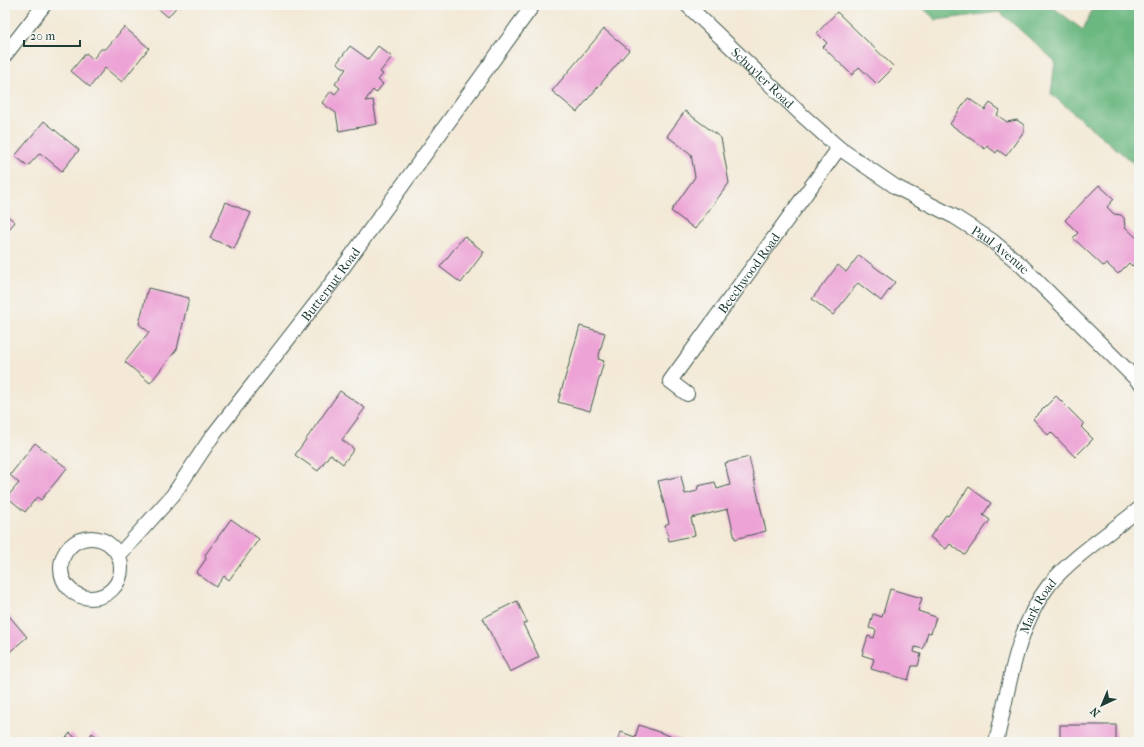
<svg xmlns="http://www.w3.org/2000/svg" width="1144" height="747" font-family="'IM FELL French Canon',serif">
	<rect width="100%" height="100%" fill="#f6f6f2"/>
	<filter id="ink" filterUnits="userSpaceOnUse"><feTurbulence type="fractalNoise" baseFrequency=".025" numOctaves="2"/><feDisplacementMap in="SourceGraphic" scale="8" xChannelSelector="R" yChannelSelector="G"/><feConvolveMatrix kernelMatrix="1 2 1 2 8 2 1 2 1" color-interpolation-filters="sRGB"/></filter>
	<filter id="wash" filterUnits="userSpaceOnUse"><feTurbulence type="fractalNoise" baseFrequency=".012" numOctaves="4" result="noise"/><feDisplacementMap in="SourceGraphic" scale="16" xChannelSelector="R" yChannelSelector="G"/><feGaussianBlur stdDeviation="0.9" result="paint"/><feColorMatrix in="noise" values="0 0 0 0 0 0 0 0 0 0 0 0 0 0 0 0 0 1.4 0 .05"/><feComposite in="paint" operator="in"/></filter>
	<g filter="url(#wash)">
		<rect width="100%" height="100%" fill="#f3e9d6"/>
		<!-- forest -->
		<polygon fill="#6cb881" stroke="#467a5a" points="920,5 1050,5 1083,30 1094,5 1139,5 1139,168 1051,94 1055,61 1000,12 936,20"/>
		<g id="blocks">
			<!-- building -->
			<g fill="#eda3d6">
				<polygon points="154,5 178,5 168,17"/>
				<polygon points="837,12 894,67 877,84 859,67 852,75 823,47 827,43 817,33"/>
				<polygon points="124,27 149,48 122,82 105,68 90,87 71,71 86,53 93,59 101,49 106,49"/>
				<polygon points="604,29 629,50 577,112 552,91"/>
				<polygon points="350,46 368,59 378,46 392,57 380,72 383,74 378,80 383,84 376,93 373,90 365,101 373,100 377,124 339,131 336,113 322,103 331,91 335,94 340,88 335,84 346,69 337,63"/>
				<polygon points="968,98 985,110 990,103 1000,110 997,115 1007,122 1017,120 1024,125 1024,131 1006,156 998,150 996,153 987,146 985,149 950,124"/>
				<polygon points="685,111 721,138 729,183 695,229 671,211 695,177 691,154 667,136"/>
				<polygon points="44,121 79,150 62,171 40,153 28,166 15,156"/>
				<polygon points="1099,185 1114,199 1107,207 1114,214 1121,215 1124,218 1125,227 1139,240 1139,258 1132,266 1129,263 1118,274 1107,264 1103,266 1073,238 1078,233 1065,220"/>
				<polygon points="226,202 251,213 234,249 210,238"/>
				<polygon points="5,214 15,222 5,234"/>
				<polygon points="464,236 484,252 461,283 440,267"/>
				<polygon points="859,255 895,282 881,301 858,283 833,315 812,299 838,265 846,272"/>
				<polygon points="148,288 189,298 177,349 150,383 125,362 149,332 139,324"/>
				<polygon points="580,326 605,333 598,359 604,361 590,411 558,402"/>
				<polygon points="340,391 365,408 342,440 354,449 343,464 330,454 318,471 295,455"/>
				<polygon points="1056,396 1084,424 1081,427 1093,439 1075,457 1051,432 1048,435 1033,419"/>
				<polygon points="35,443 67,468 41,500 37,497 25,512 7,497 19,483 10,475"/>
				<polygon points="749,457 766,531 735,539 728,509 691,518 695,535 669,541 665,525 669,523 658,481 681,476 685,494 697,491 698,486 715,482 717,489 730,485 725,463"/>
				<polygon points="969,487 991,503 983,515 990,520 965,555 950,544 946,549 930,537 946,515 948,516"/>
				<polygon points="231,519 259,539 229,580 224,576 216,587 196,573 206,559 205,555"/>
				<polygon points="890,589 922,598 918,611 936,617 931,633 928,632 923,649 915,647 914,652 921,654 918,666 912,666 908,680 871,669 874,659 862,655 868,636 874,638 876,630 869,628 873,614 882,617"/>
				<polygon points="517,601 527,622 523,624 539,657 510,672 483,618"/>
				<polygon points="5,611 27,637 5,656"/>
				<polygon points="639,725 687,742 617,742 621,732 635,737"/>
				<rect x="1060" y="725" width="56" height="17"/>
				<polygon points="70,733 80,742 63,742"/>
				<polygon points="92,733 101,740 99,742 87,742"/>
			</g>
		</g>
	</g>
	<g filter="url(#ink)">
		<use href="#blocks" fill-opacity="0" stroke="#3f574c" stroke-width="1"/>
		<g fill="none" stroke-linecap="round" stroke-linejoin="round">
			<defs>
				<g id="minor">
					<path id="s1" d="M687,5l115,110 37,33 57,39 59,30 36,23 29,24 119,118"/>
					<polyline points="5,55 44,5"/>
					<path id="s2" d="M687,394l-17,-13 169,-233"/>
					<circle cx="91" cy="568" r="30"/>
					<path id="s3" d="M119,555l54,-60 38,-57 120,-154 202,-279"/>
					<path id="s4" d="M996,742c13,-52 19,-113 53,-157 23,-28 62,-53 90,-76"/>
				</g>
			</defs>
			<!-- minor casing -->
			<use href="#minor" stroke="#3f574c" stroke-width="16"/>
			<!-- minor -->
			<use href="#minor" stroke="#fff" stroke-width="14"/>
		</g>
	</g>
	<g text-anchor="middle" stroke-width="4" stroke-linejoin="round" paint-order="stroke">
		<!-- street labels -->
		<g font-size="13" fill="#1f3d34" stroke="#f6f6f2">
			<text dy="5" stroke="none"><textPath href="#s1" startOffset="105">Schuyler Road</textPath></text>
			<text dy="5" stroke="none"><textPath href="#s1" startOffset="400">Paul Avenue</textPath></text>
			<text dy="5" stroke="none"><textPath href="#s2" startOffset="155">Beechwood Road</textPath></text>
			<text dy="5" stroke="none"><textPath href="#s3" startOffset="344">Butternut Road</textPath></text>
			<text dy="5" stroke="none"><textPath href="#s4" startOffset="143">Mark Road</textPath></text>
		</g>
	</g>
	<!-- margin -->
	<rect width="1144" height="747" fill="none" stroke="#f6f6f2" stroke-width="20"/>
	<!-- north arrow -->
	<g transform="translate(1102 705) rotate(224)" stroke="#f6f6f2" stroke-width="3" paint-order="stroke">
	<path d="M0-3L7 15L0 10L-7 15Z" fill="#1f3d34"/>
	<text y="-6" font-size="11" font-weight="bold" text-anchor="middle" fill="#1f3d34">N</text>
	</g>
	<!-- scale -->
	<path d="M24 40v6h56v-6" fill="none" stroke="#1f3d34" stroke-width="2"/>
	<text x="30" y="40" font-size="12" fill="#1f3d34" stroke="#f6f6f2" stroke-width="3" paint-order="stroke">20 m</text>
</svg>
